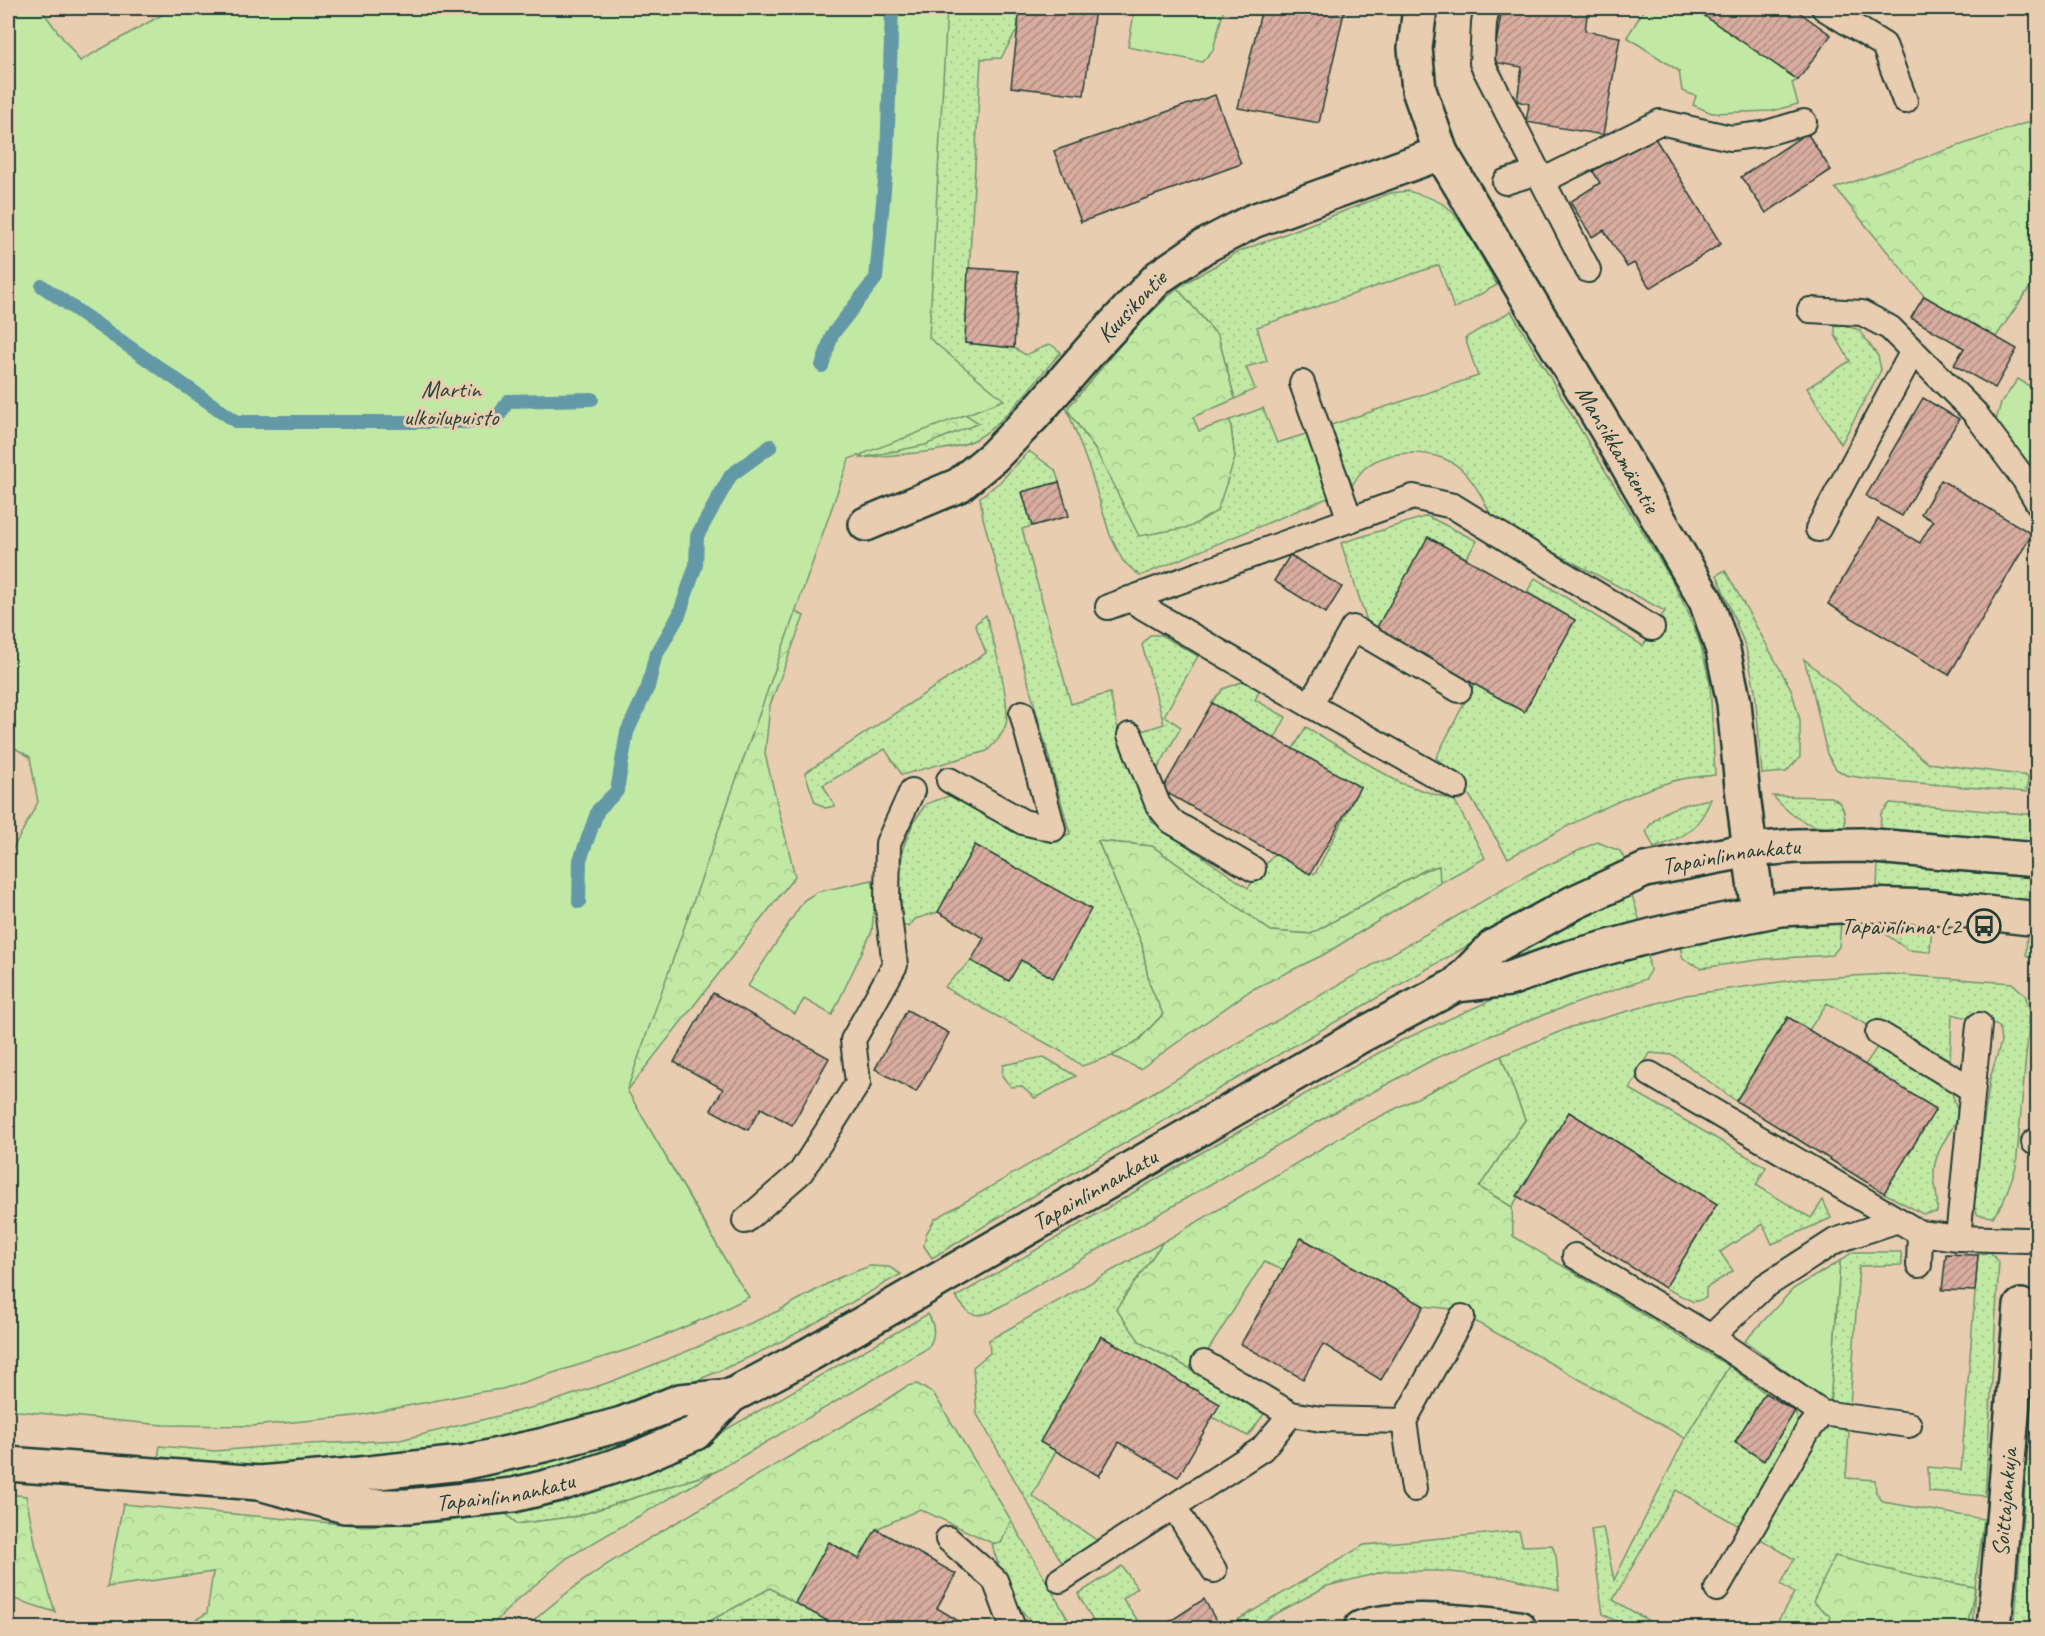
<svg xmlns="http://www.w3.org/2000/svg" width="2045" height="1636" font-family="Caveat,sans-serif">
	<defs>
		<pattern id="grass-dots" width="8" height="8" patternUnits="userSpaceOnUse" patternTransform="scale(1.5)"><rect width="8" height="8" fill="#c2e9a4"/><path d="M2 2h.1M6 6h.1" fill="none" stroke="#a6c98e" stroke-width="1.8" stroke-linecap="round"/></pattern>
		<pattern id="forest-crowns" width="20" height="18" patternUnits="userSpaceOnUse" patternTransform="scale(1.5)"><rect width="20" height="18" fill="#c2e9a4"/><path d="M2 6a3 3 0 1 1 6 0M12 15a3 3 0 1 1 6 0" fill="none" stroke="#a6c98e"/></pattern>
		<pattern id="building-hatch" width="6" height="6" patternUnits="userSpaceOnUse" patternTransform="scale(1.5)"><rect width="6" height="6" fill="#d8ac9f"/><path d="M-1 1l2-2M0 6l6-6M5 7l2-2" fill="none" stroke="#af8d82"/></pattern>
	</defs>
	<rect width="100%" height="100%" fill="#e9cdb0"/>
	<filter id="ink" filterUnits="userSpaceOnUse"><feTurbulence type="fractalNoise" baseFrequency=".0167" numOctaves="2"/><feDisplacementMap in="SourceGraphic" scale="12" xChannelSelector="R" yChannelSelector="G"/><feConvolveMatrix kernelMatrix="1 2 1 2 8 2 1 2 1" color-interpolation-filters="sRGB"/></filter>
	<g filter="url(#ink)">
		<!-- grass -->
		<g fill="url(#grass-dots)" stroke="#70936c" stroke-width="1.5" fill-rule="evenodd">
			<path d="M854,8h166l-3,22 -16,28 -20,1 -16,284 49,5 12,7 24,-11 11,8c-24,26 -53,68 -83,86 -27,16 -85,16 -117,20l-27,-22zM926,389l52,34 -117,35z"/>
			<path d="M1408,191c13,4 27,7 38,15 17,13 39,59 51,79l-43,24 -15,-44 -182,62 10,34 -21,6 9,22 -20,10 -17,-63 -41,-48 61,-36 153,-59z"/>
			<path d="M1511,311l81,138 78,128 17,33 14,36 9,37 5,92c-14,2 -28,2 -42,6 -58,17 -112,49 -165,77l-50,-81 -22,-19 38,-74 50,28 51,-92 -48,-28 8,-14 108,68 22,-35 -172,-91c-8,-19 -17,-37 -32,-51 -22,-21 -74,-21 -96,-1 -6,5 -10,13 -14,19l-20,-62 147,-49 -13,-38z"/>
			<polygon points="1840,324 1859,330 1878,356 1881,370 1841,444 1807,388 1850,361 1835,335 1835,326"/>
			<polygon points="1263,408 1277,443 1306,434 1330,497 1140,576 1123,561 1110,535 1091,473 1067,409 1096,451 1235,458 1230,420"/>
			<polygon points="1029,451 1055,470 1059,482 1022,492 1032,526 1022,529 1071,704 1110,693 1120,738 1151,821 1248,888 1274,854 1315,874 1360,787 1293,749 1306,727 1400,783 1455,801 1485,858 1440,883 1438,866 1425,870 1311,934 1271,931 1152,846 1098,841 1142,944 1149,983 1163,1014 1139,1040 1112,1056 1082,1066 1064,1053 944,987 971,961 1009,981 1021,960 1090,909 975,845 938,912 915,919 909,927 902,925 900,876 903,848 913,823 926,804 952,795 1044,841 1070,834 983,518 980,497 1000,482"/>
			<polygon points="1427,516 1477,541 1466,558 1428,537 1376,629 1368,624 1341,543"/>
			<polygon points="1725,570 1791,689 1800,720 1800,757 1786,772 1762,774 1755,690 1746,648 1717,575"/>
			<path d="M986,615c7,25 25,86 20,109 -3,11 -11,19 -19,27l-85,24 -17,-26 -62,36 12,21 -10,2 -10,-6 -10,-29 181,-120 -11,-29z"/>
			<polygon points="1150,635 1161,635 1198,656 1164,716 1181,727 1155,774 1139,732 1164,724 1142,645"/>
			<polygon points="1804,659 1928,763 2028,776 2027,792 1869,779 1846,775 1836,769 1827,754 1813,691"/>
			<polygon points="1244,681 1260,690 1255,700 1286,717 1275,738 1212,703 1223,689"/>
			<path d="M1773,796l58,1c14,6 14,17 14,31 -32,3 -51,-8 -72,-32z"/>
			<path d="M1711,799c-12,30 -27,39 -57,49l-8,-17c14,-24 40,-27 65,-32z"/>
			<polygon points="1890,803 2037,815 2037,848 1880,833 1881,814"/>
			<polygon points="1597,842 1620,851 1626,862 1500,927 1040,1192 932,1258 924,1246 926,1234 935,1219 1533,872"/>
			<polygon points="1878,862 2037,875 2037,905 1877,890"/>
			<polygon points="1632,895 1640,922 1499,965 1499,959 1561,924"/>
			<polygon points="1878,921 1932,922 1930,952 1908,950 1876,927"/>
			<polygon points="1807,923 1841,923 1839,947 1832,955 1765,959 1701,968 1683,959 1679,943 1739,931"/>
			<polygon points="2027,933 2037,934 2037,962 2026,955"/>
			<path d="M1647,949l3,21 -4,9 -109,38 -101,41 -112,60 -333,194c-19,7 -24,1 -35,-15l243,-143 199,-112 98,-44 77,-27z"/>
			<polygon points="1888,974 2012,983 2025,995 2030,1011 2016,1167 2003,1203 1993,1217 1978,1215 1972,1202 1990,1079 2001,1042 1999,1026 1952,1014 1950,1060 1877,1019 1871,1027 1827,1003 1809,1030 1788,1017 1736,1101 1673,1055 1650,1053 1630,1089 1766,1167 1756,1185 1811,1218 1823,1200 1831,1218 1772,1244 1763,1224 1720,1252 1733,1271 1706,1288 1706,1298 1694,1302 1665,1288 1717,1204 1569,1112 1512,1207 1479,1187 1525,1120 1501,1056 1571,1027 1686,995 1801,979"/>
			<path d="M1880,1043l69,40 10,33c-9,17 -26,38 -25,58 0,14 5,23 3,38l-14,2 -39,-21 -19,-128z"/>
			<polygon points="1044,1057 1076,1076 1035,1098 1021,1086 1011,1087 1002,1076 1003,1065"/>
			<polygon points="1163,1242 1117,1309 1141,1343 1195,1371 1264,1414 1248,1436 1212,1417 1219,1404 1101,1336 1040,1442 1056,1451 1032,1496 1098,1541 1091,1551 1067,1564 1061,1561 977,1414 973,1367 990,1353 989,1340"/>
			<polygon points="1853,1252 1901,1252 1902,1265 1859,1266 1850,1406 1830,1404 1840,1261"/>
			<polygon points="1990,1252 1999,1262 1985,1496 1929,1491 1928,1467 1961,1470 1978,1255"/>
			<path d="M870,1266l19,1 12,7c-62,36 -123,72 -189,100 -129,56 -278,86 -418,90 -46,2 -91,-2 -136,-5l2,-13 55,5 73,-6 112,-5 142,-35 71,-24 82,-33 83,-37 60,-33z"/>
			<path d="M928,1314c7,12 8,22 0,34l-213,124 -137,44 -61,8 -12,-11 76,-20 97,-36z"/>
			<polygon points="1729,1366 1765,1393 1735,1443 1764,1460 1795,1411 1799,1424 1741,1527 1676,1490 1613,1600 1661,1628 1628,1628 1603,1614 1591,1530 1603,1528 1614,1580 1687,1434"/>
			<polygon points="692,1412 690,1419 641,1443 522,1479 401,1493 344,1488"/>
			<polygon points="1833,1425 1849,1432 1846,1478 1875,1480 1876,1492 1883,1502 1984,1519 1975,1587 1972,1628 1967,1628 1975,1587 1917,1577 1831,1618 1826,1628 1774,1628 1794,1593 1781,1584 1794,1559 1759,1538 1813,1438"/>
			<polygon points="2037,1459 2038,1565 2034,1623 2037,1623 2037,1628 2027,1628 2015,1620 2027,1460"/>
			<path d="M1011,1520l62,108h-36c-19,-16 -40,-60 -45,-85h9z"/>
			<polygon points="1519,1531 1523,1546 1552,1545 1556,1556 1559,1590 1511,1578 1440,1571 1386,1571 1327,1586 1250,1628 1224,1628 1364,1545"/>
			<polygon points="1122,1566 1137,1588 1123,1599 1143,1628 1097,1628 1078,1594"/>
			<polygon points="770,1588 840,1628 697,1628"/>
		</g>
		<!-- forest -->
		<g fill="url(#forest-crowns)" stroke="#70936c" stroke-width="1.5">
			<polygon points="2037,119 2037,277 1995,338 1924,296 1835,188"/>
			<polygon points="1177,288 1218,336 1235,399 1193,417 1199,431 1230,420 1235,458 1217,511 1190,527 1139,536 1096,451 1067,409 1133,330"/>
			<polygon points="894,354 926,389 979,423 925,445 861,458"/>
			<polygon points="779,604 804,616 770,705 765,754 795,876 627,1091 715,1241 366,976"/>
			<polygon points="1098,841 1152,846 1271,931 1311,934 1425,870 1439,866 1440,883 1323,955 1251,990 1140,1069 1112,1056 1139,1040 1163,1014 1149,983 1142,944"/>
			<polygon points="1501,1056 1525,1120 1479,1187 1512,1207 1513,1236 1729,1366 1685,1438 1453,1309 1424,1306 1302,1238 1283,1270 1264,1262 1195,1371 1141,1343 1116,1309 1163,1242 1351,1131"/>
			<path d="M917,1384l17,10 77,126 -10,23h-9l-72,-34 -44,20 -17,30 -30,-17 -34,61 -25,-15 -73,40h-171c57,-55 128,-92 196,-132 50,-29 100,-59 150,-87l35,-23z"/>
			<polygon points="715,1472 567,1558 517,1600 489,1628 182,1628 207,1613 213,1572 107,1587 123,1504 365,1526 440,1522 505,1513 517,1524 578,1516"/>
			<polygon points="8,1494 26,1496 36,1547 55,1612 8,1597"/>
			<polygon points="1835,1556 1917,1577 1975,1587 1967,1628 1826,1628 1831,1617 1813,1602"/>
		</g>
		<!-- park -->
		<g fill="#c2e9a4" stroke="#70936c" stroke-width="1.5">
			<polygon points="8,8 40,8 80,61 174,8 947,8 929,338 1004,400 849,459 627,1090 733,1273 749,1297 713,1315 639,1346 502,1389 480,1392 355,1416 252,1426 163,1425 8,1410 8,858 38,802 30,757 8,744"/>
			<polygon points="1135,8 1224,8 1213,50 1202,62 1128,47"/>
			<polygon points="1645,8 1693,8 1798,80 1792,83 1798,104 1772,111 1712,113 1693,105 1696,96 1682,91 1679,71 1627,37"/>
			<polygon points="2018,379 2037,391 2036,481 1996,420 2001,403"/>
			<polygon points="872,880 875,894 872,931 832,1015 804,999 795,1014 748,986 804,900 817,892"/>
			<polygon points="1840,1261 1830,1404 1745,1341 1793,1289"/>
		</g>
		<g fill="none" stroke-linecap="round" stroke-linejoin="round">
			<!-- stream -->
			<g stroke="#6499a7" stroke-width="14">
				<polyline points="42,286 237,422 495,422 508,401 592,399"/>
				<polyline points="822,366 832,335 876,278 887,157 892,8"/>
				<polyline points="579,902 580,860 598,810 617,791 627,732 648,687 655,657 679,615 696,565 697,536 731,475 771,446"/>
			</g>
		</g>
		<!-- building -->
		<g fill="url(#building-hatch)" stroke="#1f3d34" stroke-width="1.5">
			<polygon points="1020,8 1095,8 1084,95 1011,87"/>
			<polygon points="1262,8 1345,8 1319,123 1238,108"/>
			<polygon points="1502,8 1588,8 1585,31 1620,37 1603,135 1526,122 1529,104 1517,101 1522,67 1493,62"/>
			<polygon points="1693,8 1793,8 1831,35 1798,80"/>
			<polygon points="1215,95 1241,164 1081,222 1054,151"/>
			<polygon points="1807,133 1831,170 1766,213 1741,177"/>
			<polygon points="1653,135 1721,244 1650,288 1634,263 1627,267 1604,230 1592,237 1570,202 1600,183 1593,171"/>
			<polygon points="968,268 1018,271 1014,348 965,343"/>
			<polygon points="1924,296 2017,349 1995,388 1954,365 1964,348 1911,318"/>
			<polygon points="1923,398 1959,419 1902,516 1866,496"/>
			<polygon points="1941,480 2032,534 1949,675 1828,604 1878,519 1920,543 1933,521 1921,514"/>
			<polygon points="1059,482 1069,516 1032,526 1022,492"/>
			<polygon points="1428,537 1575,620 1524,712 1376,629"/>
			<polygon points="1290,555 1342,587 1326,613 1274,581"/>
			<polygon points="1212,703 1360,787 1310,874 1162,790"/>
			<polygon points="975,845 1091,909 1053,978 1021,960 1009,981 971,961 984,938 938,912"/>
			<polygon points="713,993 829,1058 792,1125 761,1108 748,1130 711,1110 723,1089 674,1062"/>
			<polygon points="907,1010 949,1033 916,1092 875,1069"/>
			<polygon points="1788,1017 1936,1109 1884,1193 1736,1101"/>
			<polygon points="1569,1112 1717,1204 1665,1288 1517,1196"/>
			<polygon points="1301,1238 1424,1306 1381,1380 1323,1344 1303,1379 1241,1344"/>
			<polygon points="1946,1254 1978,1255 1975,1291 1942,1290"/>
			<polygon points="1101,1336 1220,1404 1178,1477 1119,1442 1099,1476 1040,1442"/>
			<polygon points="1765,1393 1795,1411 1764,1461 1735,1442"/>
			<polygon points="876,1529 956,1574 937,1608 970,1628 840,1628 795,1603 829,1542 859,1559"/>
			<polygon points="1204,1599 1220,1628 1174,1628 1169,1622"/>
		</g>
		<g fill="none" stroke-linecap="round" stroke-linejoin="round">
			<defs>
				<g id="lane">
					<polyline points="1487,8 1484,23 1482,63 1588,270"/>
					<polyline points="1824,8 1884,45 1905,101"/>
					<polyline points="1505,182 1531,174 1550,177 1660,122 1731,138 1763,134 1804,122"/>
					<polyline points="1810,310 1862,313 1890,328 1974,412 2024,479 2038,503"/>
					<polyline points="1302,383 1350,520"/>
					<polyline points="1818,529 1913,351"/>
					<polyline points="1129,599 1310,705 1456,787"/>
					<polyline points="1108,607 1413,497 1453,506 1652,628"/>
					<polyline points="1310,705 1353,628 1459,690"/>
					<polyline points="1130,735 1158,805 1171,821 1253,869"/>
					<polyline points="949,780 1023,822 1053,829 1022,713"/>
					<polyline points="1878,1033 1972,1089"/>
					<polyline points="1650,1074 1920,1233 1958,1238 2026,1240"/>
					<polyline points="2034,1142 2038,1142"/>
					<polyline points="1898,1220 1835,1241 1762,1288 1711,1337 1822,1413 1909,1425"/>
					<polyline points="745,1221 801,1172 858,1083 853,1040 895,965 887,901 888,843 912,791"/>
					<polyline points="1958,1238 1979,1025"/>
					<polyline points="1575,1256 1711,1337"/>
					<polyline points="1919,1265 1920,1233"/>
					<polyline points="1204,1363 1291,1414 1321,1419 1404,1421 1462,1317"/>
					<polyline points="1404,1421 1414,1489"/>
					<polyline points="1174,1507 1214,1570"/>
					<polyline points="948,1539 995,1580 1013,1628"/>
					<polyline points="1060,1580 1262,1449 1291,1414"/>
					<polyline points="1717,1589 1807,1432 1822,1413"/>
				</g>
				<g id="street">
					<path id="s1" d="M1420,8l-5,40 4,42 22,63 169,282 96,166 17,49 11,53 8,84 16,126"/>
					<path id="s2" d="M866,524l93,-39 34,-28 41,-42 61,-70 64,-68 44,-30 50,-26 188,-68"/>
					<path d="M1361,1628c36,-14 119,-5 158,0"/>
					<path id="s3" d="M1994,1628l27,-322"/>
				</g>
				<g id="secondary">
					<polyline points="1456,985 1509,979 1568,958 1662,933 1780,909 1860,905 1934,907 2038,919"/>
					<polyline points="8,1464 259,1483 341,1476 462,1463 544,1445 622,1424 680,1401 731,1396"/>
					<path id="s4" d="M259,1483l86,23h63l105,-11 50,-12 70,-23 62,-27 36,-37 79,-42 550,-318 96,-51 37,-38 80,-44 72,-33 105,-20 46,-4 67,-1 175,15"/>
				</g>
			</defs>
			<!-- lane casing -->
			<use href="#lane" stroke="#1f3d34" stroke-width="28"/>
			<!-- street casing -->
			<use href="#street" stroke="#1f3d34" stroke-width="38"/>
			<!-- secondary casing -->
			<use href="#secondary" stroke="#1f3d34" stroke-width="38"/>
			<!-- lane -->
			<use href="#lane" stroke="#e9cdb0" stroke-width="24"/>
			<!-- street -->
			<use href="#street" stroke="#e9cdb0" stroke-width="33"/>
			<!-- secondary -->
			<use href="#secondary" stroke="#e9cdb0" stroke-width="33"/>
		</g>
	</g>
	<!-- icons -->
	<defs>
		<symbol id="bus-ring" viewBox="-11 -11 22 22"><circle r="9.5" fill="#e9cdb0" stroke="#1f3d34" stroke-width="1.5"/><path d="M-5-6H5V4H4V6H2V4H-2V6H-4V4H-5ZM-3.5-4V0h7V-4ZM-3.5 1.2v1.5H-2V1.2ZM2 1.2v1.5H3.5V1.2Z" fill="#1f3d34"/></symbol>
	</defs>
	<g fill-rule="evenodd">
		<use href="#bus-ring" x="1965" y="907" width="38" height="38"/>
	</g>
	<g text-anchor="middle" stroke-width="6" stroke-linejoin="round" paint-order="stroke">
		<!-- street labels -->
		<g font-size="24" fill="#1f3d34" stroke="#e9cdb0">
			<text dy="8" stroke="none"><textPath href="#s2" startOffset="350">Kuusikontie</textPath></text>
			<text dy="8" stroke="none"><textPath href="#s1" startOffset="494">Mansikkamäentie</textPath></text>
			<text dy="8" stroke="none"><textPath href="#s4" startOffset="1646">Tapainlinnankatu</textPath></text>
			<text dy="8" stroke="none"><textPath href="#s4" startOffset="920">Tapainlinnankatu</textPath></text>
			<text dy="8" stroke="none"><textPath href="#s4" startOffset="250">Tapainlinnankatu</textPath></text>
			<text dy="8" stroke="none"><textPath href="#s3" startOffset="126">Soittajankuja</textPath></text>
		</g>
		<!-- park labels -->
		<g font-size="24" fill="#27463a" stroke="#e9cdb0">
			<text x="451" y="397">Martin<tspan x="451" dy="28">ulkoilupuisto</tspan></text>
		</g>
		<!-- poi labels -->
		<g font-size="24" fill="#1f3d34" stroke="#e9cdb0" text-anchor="end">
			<text x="1961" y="934">Tapainlinna L2</text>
		</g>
	</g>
	<!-- margin -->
	<rect width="2045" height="1636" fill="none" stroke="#e9cdb0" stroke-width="30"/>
	<rect x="15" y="15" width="2015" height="1606" fill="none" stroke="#1f3d34" stroke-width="2" filter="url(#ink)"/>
</svg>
